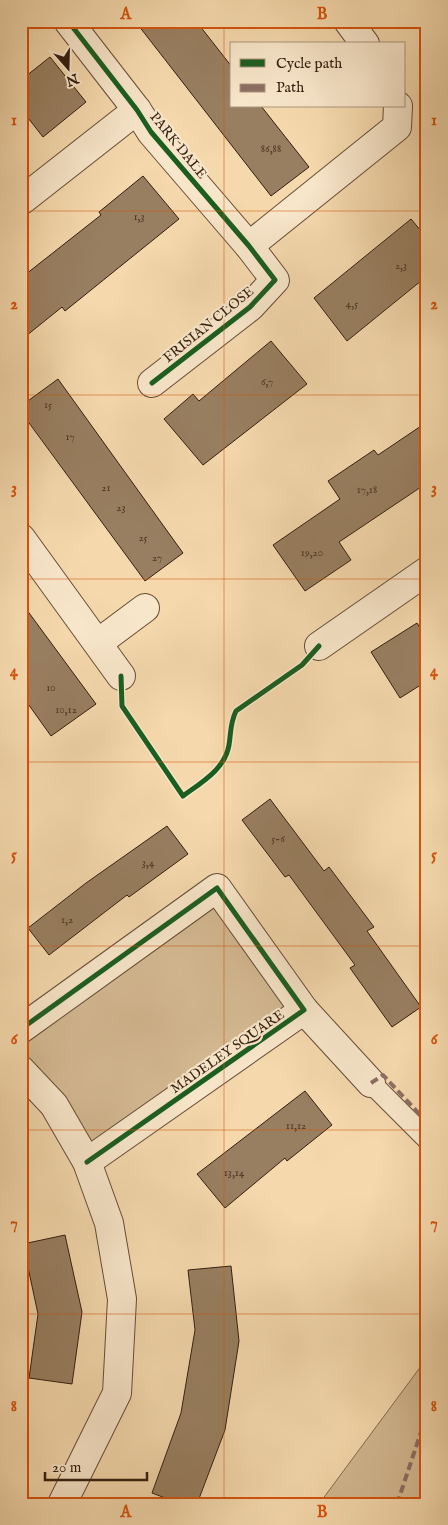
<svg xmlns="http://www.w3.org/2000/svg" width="448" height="1525" font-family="'IM FELL English',serif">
	<rect width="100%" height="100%" fill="#f5d9ad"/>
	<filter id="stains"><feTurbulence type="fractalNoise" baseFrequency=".004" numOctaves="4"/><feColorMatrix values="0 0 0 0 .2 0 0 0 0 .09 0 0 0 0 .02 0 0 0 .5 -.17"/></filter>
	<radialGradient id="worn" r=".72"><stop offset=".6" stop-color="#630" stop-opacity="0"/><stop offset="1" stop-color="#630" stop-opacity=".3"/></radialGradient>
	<!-- green -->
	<g fill="#d4b992" stroke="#846c50">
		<polygon points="217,888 304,1010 87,1162 21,1070 21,1029"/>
		<polygon points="427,1358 427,1504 319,1504"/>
	</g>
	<!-- building -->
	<g fill="#987f61" stroke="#341e0f">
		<polygon points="135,21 196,21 232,67 232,106 261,106 309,167 271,196"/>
		<polygon points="50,57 86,102 43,137 21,109 21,80"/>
		<polygon points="143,176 179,219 65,311 62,307 21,340 21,278 101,215 99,212"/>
		<polygon points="411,219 427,238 427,276 347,341 314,298"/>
		<polygon points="271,341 307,384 203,465 164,419 193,394 199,401"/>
		<polygon points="58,379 183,553 145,581 21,412 21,406"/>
		<polygon points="427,422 427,483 339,542 351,560 305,591 273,545 340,499 328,481 374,450 378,455"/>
		<polygon points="21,602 96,704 51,736 21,694"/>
		<polygon points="417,623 427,639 427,681 400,698 371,652"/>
		<polygon points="270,799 324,871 329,867 374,927 367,931 421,1007 392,1027 350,968 355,965 289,875 285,877 242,820"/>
		<polygon points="167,826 188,854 129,897 127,895 49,955 28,928 86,883"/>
		<polygon points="305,1091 332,1125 287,1161 285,1158 225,1208 197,1174"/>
		<polygon points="65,1235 82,1312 72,1384 29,1378 38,1314 23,1244"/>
		<polygon points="231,1266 239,1341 225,1430 197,1504 181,1504 152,1493 181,1413 195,1330 188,1270"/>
	</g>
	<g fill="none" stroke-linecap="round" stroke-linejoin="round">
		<defs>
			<polyline id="service" points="371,1083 427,1139"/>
			<g id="minor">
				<polyline points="68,21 137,110 151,132 249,246 275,280 250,307 152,383"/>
				<polyline points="348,21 365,44"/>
				<polyline points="21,201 137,110"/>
				<polyline points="249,246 397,127 398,106"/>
				<polyline points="21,538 121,676"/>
				<polyline points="98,643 145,608"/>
				<polyline points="319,646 427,571"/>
				<polyline points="304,1010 371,1083"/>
				<polyline points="21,1029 217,888 304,1010 87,1162"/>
				<polyline points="21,1070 54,1105 87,1162 109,1223 122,1299 117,1393 62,1504"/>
			</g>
		</defs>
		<!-- service casing -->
		<use href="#service" stroke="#644d36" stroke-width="22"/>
		<!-- minor casing -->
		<use href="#minor" stroke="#644d36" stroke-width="30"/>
		<!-- service -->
		<use href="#service" stroke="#f8e6ca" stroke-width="20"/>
		<!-- minor -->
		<use href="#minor" stroke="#f8e6ca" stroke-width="28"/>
		<!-- quiet -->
		<g stroke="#8d6e63" stroke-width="4" stroke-dasharray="8 4" stroke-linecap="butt">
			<polyline points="371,1083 383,1075 427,1122"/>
			<polyline points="397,1504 427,1414"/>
		</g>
		<defs>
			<g id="cycleway">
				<polyline points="68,21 137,110 151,132 249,246 275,280 250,307 152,383"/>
				<path d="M121,676l1,30 61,90c19,-14 42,-27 46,-51 2,-12 1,-22 7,-34l66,-46 17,-19"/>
				<polyline points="21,1029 217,888 304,1010 87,1162"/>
			</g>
		</defs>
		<!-- cycleway casing -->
		<use href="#cycleway" stroke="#f8e6ca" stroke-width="8"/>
		<!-- cycleway -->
		<use href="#cycleway" stroke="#1b5e20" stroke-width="5"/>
	</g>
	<!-- grid -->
	<path fill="none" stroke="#d6530c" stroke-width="1" stroke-opacity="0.55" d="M224,21v1483M21,211h406M21,395h406M21,579h406M21,762h406M21,946h406M21,1130h406M21,1314h406"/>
	<g text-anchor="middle" stroke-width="4.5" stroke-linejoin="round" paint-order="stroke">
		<!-- number labels -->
		<g font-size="11" fill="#4d3624">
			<text x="271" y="152">86,88</text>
			<text x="139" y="220">1,3</text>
			<text x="401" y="269">2,3</text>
			<text x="352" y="307">4,5</text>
			<text x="267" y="385">6,7</text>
			<text x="48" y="408">15</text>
			<text x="70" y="440">17</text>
			<text x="106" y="491">21</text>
			<text x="367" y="493">17,18</text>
			<text x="121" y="511">23</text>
			<text x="143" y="541">25</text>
			<text x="312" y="556">19,20</text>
			<text x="157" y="561">27</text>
			<text x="51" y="691">10</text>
			<text x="66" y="713">10,12</text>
			<text x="278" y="842">5-6</text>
			<text x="148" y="866">3,4</text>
			<text x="67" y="923">1,2</text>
			<text x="296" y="1129">11,12</text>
			<text x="234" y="1176">13,14</text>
		</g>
		<!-- street labels -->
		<g font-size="14" fill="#341e0f" stroke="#f8e6ca">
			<text transform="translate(179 145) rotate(51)" y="5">PARK DALE</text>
			<text transform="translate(208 324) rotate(-39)" y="5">FRISIAN CLOSE</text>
			<text transform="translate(227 1051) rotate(-35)" y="5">MADELEY SQUARE</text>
		</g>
	</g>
	<!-- margin -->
	<rect width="448" height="1525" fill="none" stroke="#f5d9ad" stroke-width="55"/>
	<!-- legend -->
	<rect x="230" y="42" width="175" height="65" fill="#f8e6ca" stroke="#aa967f"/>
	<rect x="240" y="59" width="25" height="8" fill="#1b5e20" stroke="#aa967f"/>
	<text x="276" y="68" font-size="15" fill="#341e0f">Cycle path</text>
	<rect x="240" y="84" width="25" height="8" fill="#8d6e63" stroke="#aa967f"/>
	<text x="276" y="92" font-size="15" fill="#341e0f">Path</text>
	<!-- north arrow -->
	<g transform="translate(68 68) rotate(160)" stroke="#f8e6ca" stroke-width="4" paint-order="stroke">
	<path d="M0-4L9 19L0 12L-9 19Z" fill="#341e0f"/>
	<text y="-8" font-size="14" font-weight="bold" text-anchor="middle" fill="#341e0f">N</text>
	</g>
	<!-- scale -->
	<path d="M45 1472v8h102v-8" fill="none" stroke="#341e0f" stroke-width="2.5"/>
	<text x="52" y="1472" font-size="15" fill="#341e0f" stroke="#f8e6ca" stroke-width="4" paint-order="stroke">20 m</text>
	<rect x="28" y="28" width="392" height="1470" fill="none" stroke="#d6530c" stroke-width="2"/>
	<g font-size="16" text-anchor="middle" font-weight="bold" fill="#d6530c">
		<text x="126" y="19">A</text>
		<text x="322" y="19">B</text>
		<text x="14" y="125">1</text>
		<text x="434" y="125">1</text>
		<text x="14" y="309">2</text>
		<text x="434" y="309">2</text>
		<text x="14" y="493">3</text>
		<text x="434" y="493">3</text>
		<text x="14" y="676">4</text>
		<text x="434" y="676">4</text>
		<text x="14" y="860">5</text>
		<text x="434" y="860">5</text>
		<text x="14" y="1044">6</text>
		<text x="434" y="1044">6</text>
		<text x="14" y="1228">7</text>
		<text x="434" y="1228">7</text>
		<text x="14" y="1411">8</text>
		<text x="434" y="1411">8</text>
		<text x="126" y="1517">A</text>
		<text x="322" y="1517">B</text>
	</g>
	<rect width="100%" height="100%" filter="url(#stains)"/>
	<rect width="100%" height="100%" fill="url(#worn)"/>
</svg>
